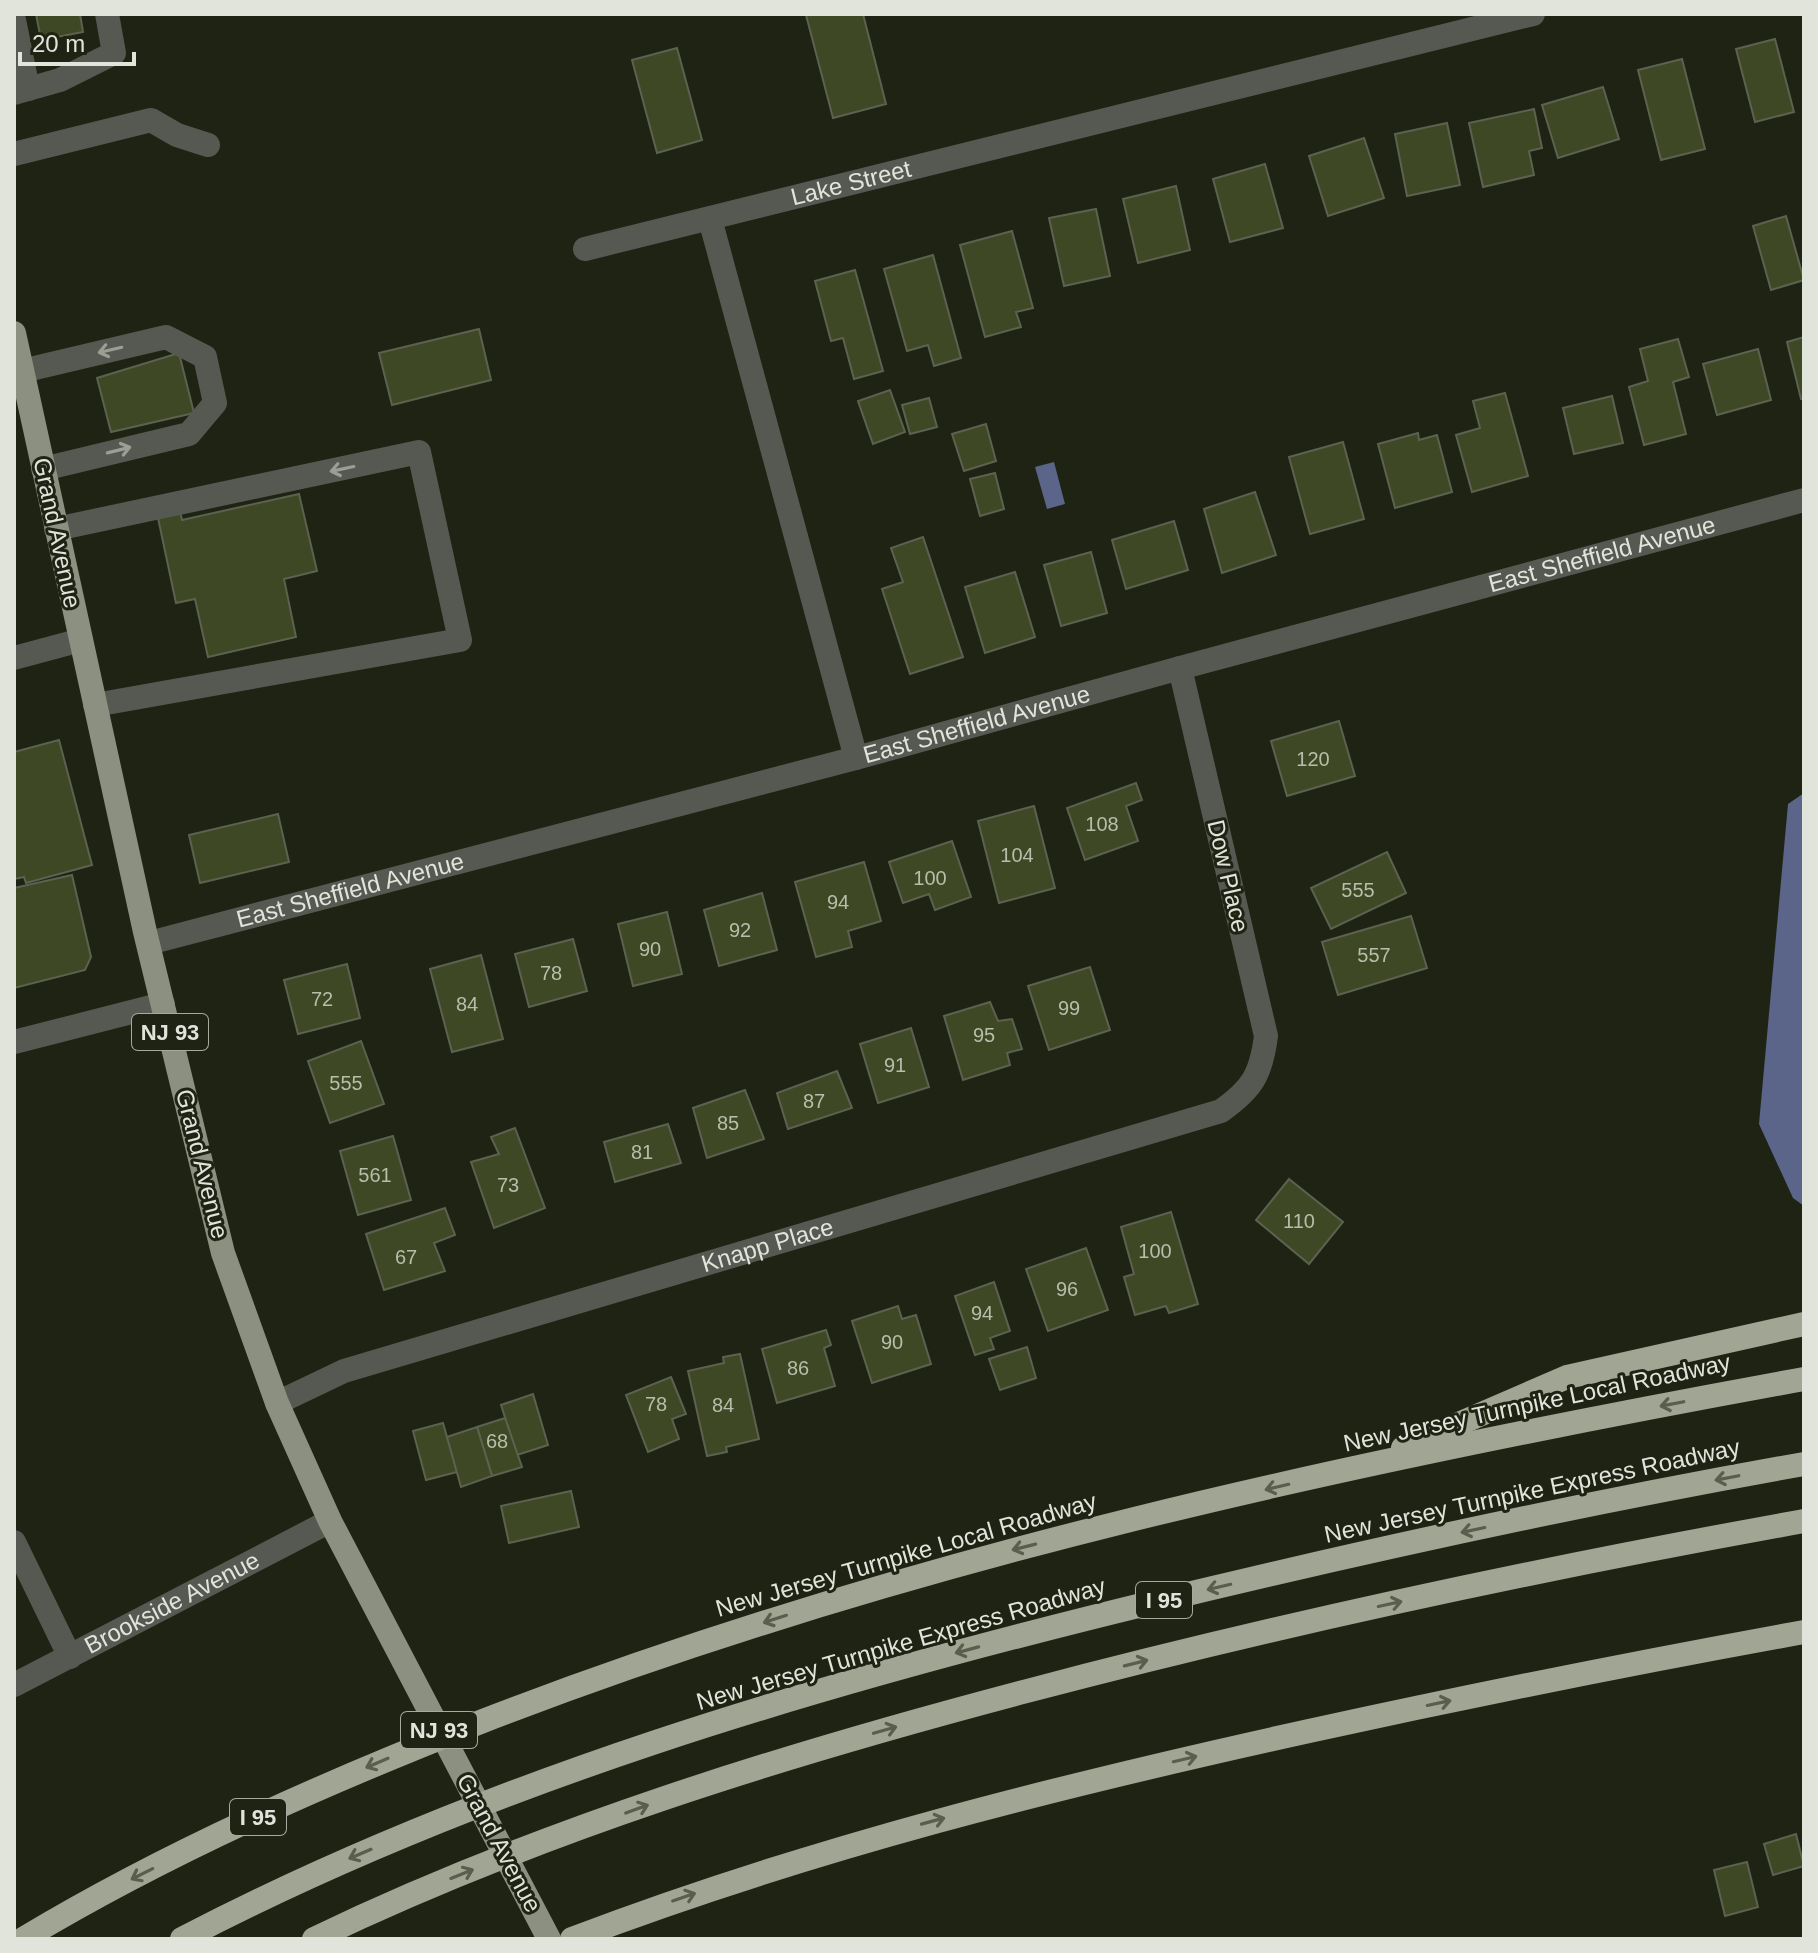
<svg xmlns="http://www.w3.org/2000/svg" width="1818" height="1953" font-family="Helvetica,sans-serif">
	<rect width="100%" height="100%" fill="#1f2314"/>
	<!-- water -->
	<g fill="#5a6589">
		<polygon points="1054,462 1065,504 1047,509 1035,467"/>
		<polygon points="1804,793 1804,1206 1793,1198 1759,1124 1788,804"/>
	</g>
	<!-- building -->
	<g fill="#3f4824" stroke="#5c6150" stroke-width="2">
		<polygon points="36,14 80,14 83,32 41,40"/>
		<polygon points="863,14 886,104 833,118 806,15"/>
		<polygon points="1775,39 1794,112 1755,122 1736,49"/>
		<polygon points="677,48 702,140 657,153 632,60"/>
		<polygon points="1682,59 1705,149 1661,160 1638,70"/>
		<polygon points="1603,87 1619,139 1558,158 1542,105"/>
		<polygon points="1534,109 1542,148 1529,151 1534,175 1483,187 1469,123"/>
		<polygon points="1447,123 1460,185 1407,196 1395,134"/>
		<polygon points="1364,138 1384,198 1328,216 1309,156"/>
		<polygon points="1265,164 1283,228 1230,242 1213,179"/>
		<polygon points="1176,186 1190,250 1138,263 1123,199"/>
		<polygon points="1096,209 1110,276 1064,286 1049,218"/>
		<polygon points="1786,216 1804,280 1771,290 1753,226"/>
		<polygon points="1012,231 1033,308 1016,312 1021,327 985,337 960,245"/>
		<polygon points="933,255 961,358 934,366 928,345 907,351 884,269"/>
		<polygon points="855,270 883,371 854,379 843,338 831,341 815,281"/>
		<polygon points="479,329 491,380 392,405 379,353"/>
		<polygon points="1804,337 1804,398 1801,399 1787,342"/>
		<polygon points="1678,339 1689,377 1673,382 1686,434 1644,445 1629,387 1648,381 1640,349"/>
		<polygon points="1758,349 1771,400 1717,415 1703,364"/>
		<polygon points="179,353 194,413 111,432 97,378"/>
		<polygon points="890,390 905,432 873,444 858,401"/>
		<polygon points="1505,393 1528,476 1472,492 1456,435 1480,428 1473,401"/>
		<polygon points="1612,396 1623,443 1574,454 1563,408"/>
		<polygon points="929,398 937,427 910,434 902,405"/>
		<polygon points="986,424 996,461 964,471 952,434"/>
		<polygon points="1418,433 1419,440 1437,435 1452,492 1395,508 1378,444"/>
		<polygon points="1343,442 1364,519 1310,534 1289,457"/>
		<polygon points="995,473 1004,509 980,516 970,479"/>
		<polygon points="1255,492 1276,555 1222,573 1204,509"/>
		<polygon points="299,494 317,571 284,579 296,637 208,657 195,599 176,603 158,518 180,511 182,520"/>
		<polygon points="1174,521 1188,570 1126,589 1112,540"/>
		<polygon points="923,537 963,657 910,674 882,589 903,582 891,548"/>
		<polygon points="1091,552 1107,613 1061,626 1044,565"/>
		<polygon points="1015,572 1035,637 985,653 965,587"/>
		<polygon points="1339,721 1355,776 1287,796 1271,741"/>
		<polygon points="59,740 92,865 26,883 24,877 14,879 14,752"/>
		<polygon points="1136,783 1142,800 1126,806 1138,841 1085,860 1067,808"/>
		<polygon points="1034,806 1055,888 999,903 978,821"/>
		<polygon points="278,814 289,862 200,883 189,835"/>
		<polygon points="952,841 971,897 935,910 929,894 903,903 889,862"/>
		<polygon points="1387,852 1406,893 1331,929 1311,888"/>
		<polygon points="864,862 881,921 848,931 852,947 816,957 795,882"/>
		<polygon points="72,875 91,957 85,970 14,988 14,888"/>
		<polygon points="762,893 777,950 719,966 704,910"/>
		<polygon points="667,912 682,974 633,986 618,924"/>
		<polygon points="1411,916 1427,968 1338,995 1322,942"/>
		<polygon points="573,939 587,991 529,1007 515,954"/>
		<polygon points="481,955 503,1039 452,1052 430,969"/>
		<polygon points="347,964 360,1018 298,1034 284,980"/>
		<polygon points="1090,967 1110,1030 1049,1050 1028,986"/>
		<polygon points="990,1002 998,1021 1012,1019 1022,1049 1007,1053 1010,1065 963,1080 944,1016"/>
		<polygon points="911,1028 929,1087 878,1103 860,1044"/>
		<polygon points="361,1041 384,1104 330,1123 308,1061"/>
		<polygon points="837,1071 852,1108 788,1129 777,1093"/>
		<polygon points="745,1090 764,1139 707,1158 693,1108"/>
		<polygon points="668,1124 681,1163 615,1182 604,1142"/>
		<polygon points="515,1128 545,1208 494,1228 471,1162 499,1154 491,1137"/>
		<polygon points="393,1136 411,1200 358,1215 340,1151"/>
		<polygon points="1289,1179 1343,1222 1309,1264 1256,1220"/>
		<polygon points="445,1208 455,1235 434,1243 445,1271 384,1290 366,1234"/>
		<polygon points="1171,1212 1198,1304 1169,1313 1166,1306 1135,1315 1124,1277 1134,1274 1121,1227"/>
		<polygon points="1086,1248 1108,1310 1048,1331 1026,1269"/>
		<polygon points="994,1282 1010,1331 990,1338 994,1349 975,1355 955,1296"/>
		<polygon points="898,1306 902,1319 916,1315 931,1364 872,1383 852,1321"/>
		<polygon points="826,1330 831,1345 824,1348 835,1386 777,1403 762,1349"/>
		<polygon points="1027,1347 1036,1378 1000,1390 989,1359"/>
		<polygon points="740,1354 759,1439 726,1447 727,1452 707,1456 688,1371 724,1363 723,1357"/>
		<polygon points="671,1377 686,1414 672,1419 679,1439 648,1452 626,1395"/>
		<polygon points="533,1394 548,1445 517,1455 501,1405"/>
		<polygon points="505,1418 522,1467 492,1476 477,1427"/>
		<polygon points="443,1423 457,1472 426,1480 413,1431"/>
		<polygon points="477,1427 492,1476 461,1487 447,1437"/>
		<polygon points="571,1491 579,1527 509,1543 501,1506"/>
		<polygon points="1796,1834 1804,1866 1773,1875 1764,1844"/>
		<polygon points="1747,1862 1758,1907 1725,1916 1714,1870"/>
	</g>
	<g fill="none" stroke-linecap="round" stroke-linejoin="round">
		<!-- minor -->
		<g stroke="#565951" stroke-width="24">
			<polyline points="14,20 28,89"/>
			<polyline points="14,93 60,80 114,53 107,14"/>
			<polyline points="14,154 151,120 177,135 208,145"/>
			<polyline points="710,219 856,758"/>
			<path id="s1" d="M585,249l948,-235"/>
			<polyline points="22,371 166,337 205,357 215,403 189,434 43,469"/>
			<polyline points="56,529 419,452 460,640 95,705"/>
			<polyline points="14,658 81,640"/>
			<path id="s2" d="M149,943l707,-185 324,-90 624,-168"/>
			<polyline points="14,1042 163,1004"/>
			<path id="s3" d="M277,1403l67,-32 877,-260c31,-22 40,-36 45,-75l-86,-368"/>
			<polyline points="14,1542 70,1657"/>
			<path id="s4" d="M14,1685l316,-164"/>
		</g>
		<!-- major -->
		<polyline stroke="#8b9080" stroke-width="24" points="14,333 145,932 223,1253 277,1403 330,1521 549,1939"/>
		<!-- highway -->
		<g stroke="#a0a693" stroke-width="24">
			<polyline points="1403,1448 1567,1377 1804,1324"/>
			<path d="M23,1939c145,-87 302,-156 460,-218 423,-164 875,-261 1321,-342"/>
			<path d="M182,1939c301,-157 636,-255 964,-335 218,-53 437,-101 658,-140"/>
			<path d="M314,1939c227,-109 470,-184 713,-248 257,-68 516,-123 777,-170"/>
			<path d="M572,1939c239,-91 487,-153 737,-208 165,-36 329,-69 495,-99"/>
		</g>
	</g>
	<!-- one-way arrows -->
	<defs><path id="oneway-shaft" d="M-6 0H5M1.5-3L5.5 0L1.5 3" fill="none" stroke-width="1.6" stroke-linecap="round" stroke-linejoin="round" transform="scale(2)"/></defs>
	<g stroke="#9c9e96">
		<use href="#oneway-shaft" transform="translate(110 350) rotate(167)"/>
		<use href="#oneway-shaft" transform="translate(119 450) rotate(-14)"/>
		<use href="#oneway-shaft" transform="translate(342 469) rotate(168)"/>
	</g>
	<g stroke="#595e4d">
		<use href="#oneway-shaft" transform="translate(1672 1404) rotate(169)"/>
		<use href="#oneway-shaft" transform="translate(1727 1478) rotate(169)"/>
		<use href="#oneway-shaft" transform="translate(1277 1487) rotate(167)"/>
		<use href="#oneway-shaft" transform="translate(1473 1530) rotate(168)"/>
		<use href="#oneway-shaft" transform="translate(1024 1547) rotate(166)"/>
		<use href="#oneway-shaft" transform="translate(1219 1587) rotate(167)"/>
		<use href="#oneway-shaft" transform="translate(1390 1604) rotate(-12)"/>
		<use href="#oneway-shaft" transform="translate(775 1619) rotate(162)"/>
		<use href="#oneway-shaft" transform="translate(967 1650) rotate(165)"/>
		<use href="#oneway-shaft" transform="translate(1136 1663) rotate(-14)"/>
		<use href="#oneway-shaft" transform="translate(1439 1703) rotate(-12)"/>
		<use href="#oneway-shaft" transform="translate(885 1730) rotate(-16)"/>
		<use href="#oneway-shaft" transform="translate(1185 1759) rotate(-13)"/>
		<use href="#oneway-shaft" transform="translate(377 1763) rotate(157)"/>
		<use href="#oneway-shaft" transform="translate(637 1809) rotate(-20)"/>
		<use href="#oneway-shaft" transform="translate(933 1821) rotate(-15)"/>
		<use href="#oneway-shaft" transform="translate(360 1854) rotate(157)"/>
		<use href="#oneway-shaft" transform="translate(142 1874) rotate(153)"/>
		<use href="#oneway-shaft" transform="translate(462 1874) rotate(-22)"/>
		<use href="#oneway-shaft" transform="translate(684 1897) rotate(-19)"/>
	</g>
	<g text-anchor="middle" stroke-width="6" stroke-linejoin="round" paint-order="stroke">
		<!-- number labels -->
		<g font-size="20" fill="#b8bdac">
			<text x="1313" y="766">120</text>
			<text x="1102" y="831">108</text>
			<text x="1017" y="862">104</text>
			<text x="930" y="885">100</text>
			<text x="1358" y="897">555</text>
			<text x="838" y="909">94</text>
			<text x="740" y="937">92</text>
			<text x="650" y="956">90</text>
			<text x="1374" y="962">557</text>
			<text x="551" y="980">78</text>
			<text x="322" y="1006">72</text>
			<text x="467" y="1011">84</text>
			<text x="1069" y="1015">99</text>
			<text x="984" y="1042">95</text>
			<text x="895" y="1072">91</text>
			<text x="346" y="1090">555</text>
			<text x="814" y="1108">87</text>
			<text x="728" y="1130">85</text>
			<text x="642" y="1159">81</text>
			<text x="375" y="1182">561</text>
			<text x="508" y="1192">73</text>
			<text x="1299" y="1228">110</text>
			<text x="1155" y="1258">100</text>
			<text x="406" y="1264">67</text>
			<text x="1067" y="1296">96</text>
			<text x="982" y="1320">94</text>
			<text x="892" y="1349">90</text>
			<text x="798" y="1375">86</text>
			<text x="656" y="1411">78</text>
			<text x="723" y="1412">84</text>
			<text x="497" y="1448">68</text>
		</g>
		<!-- shield labels -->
		<g fill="#1f2314" stroke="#a7aa9f" stroke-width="2">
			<rect x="132" y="1014" width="76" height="36" rx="6"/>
			<rect x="1136" y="1582" width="56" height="36" rx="6"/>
			<rect x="401" y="1712" width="76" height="36" rx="6"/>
			<rect x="230" y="1799" width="56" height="36" rx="6"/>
		</g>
		<g font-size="22" font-weight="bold" fill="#e1e4da">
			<text x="170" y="1040">NJ 93</text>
			<text x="1164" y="1608">I 95</text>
			<text x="439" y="1738">NJ 93</text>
			<text x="258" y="1825">I 95</text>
		</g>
		<!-- street labels -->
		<g font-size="24" fill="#e1e4da" stroke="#1f2314">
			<text dy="8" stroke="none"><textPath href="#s1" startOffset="274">Lake Street</textPath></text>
			<text transform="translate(57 533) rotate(78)" y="8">Grand Avenue</text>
			<text dy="8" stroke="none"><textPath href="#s2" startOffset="1504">East Sheffield Avenue</textPath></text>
			<text dy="8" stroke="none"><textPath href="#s2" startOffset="856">East Sheffield Avenue</textPath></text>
			<text transform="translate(1228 876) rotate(77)" y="8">Dow Place</text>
			<text dy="8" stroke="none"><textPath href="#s2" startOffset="208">East Sheffield Avenue</textPath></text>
			<text transform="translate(202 1164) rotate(76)" y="8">Grand Avenue</text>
			<text dy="8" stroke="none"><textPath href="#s3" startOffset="516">Knapp Place</textPath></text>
			<text transform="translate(1537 1403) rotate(-12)" y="8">New Jersey Turnpike Local Roadway</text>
			<text transform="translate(1532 1491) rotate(-12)" y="8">New Jersey Turnpike Express Roadway</text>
			<text transform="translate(906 1555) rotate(-16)" y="8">New Jersey Turnpike Local Roadway</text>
			<text dy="8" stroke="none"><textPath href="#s4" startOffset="178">Brookside Avenue</textPath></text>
			<text transform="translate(901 1644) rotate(-16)" y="8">New Jersey Turnpike Express Roadway</text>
			<text transform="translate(499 1843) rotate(62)" y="8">Grand Avenue</text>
		</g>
	</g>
	<!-- border -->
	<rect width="1818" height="1953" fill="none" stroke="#e1e4da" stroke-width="32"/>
	<!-- scale -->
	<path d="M20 52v12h114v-12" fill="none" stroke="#e1e4da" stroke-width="4"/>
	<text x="32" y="52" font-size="24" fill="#e1e4da" stroke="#1f2314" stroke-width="6" paint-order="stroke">20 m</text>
</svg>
